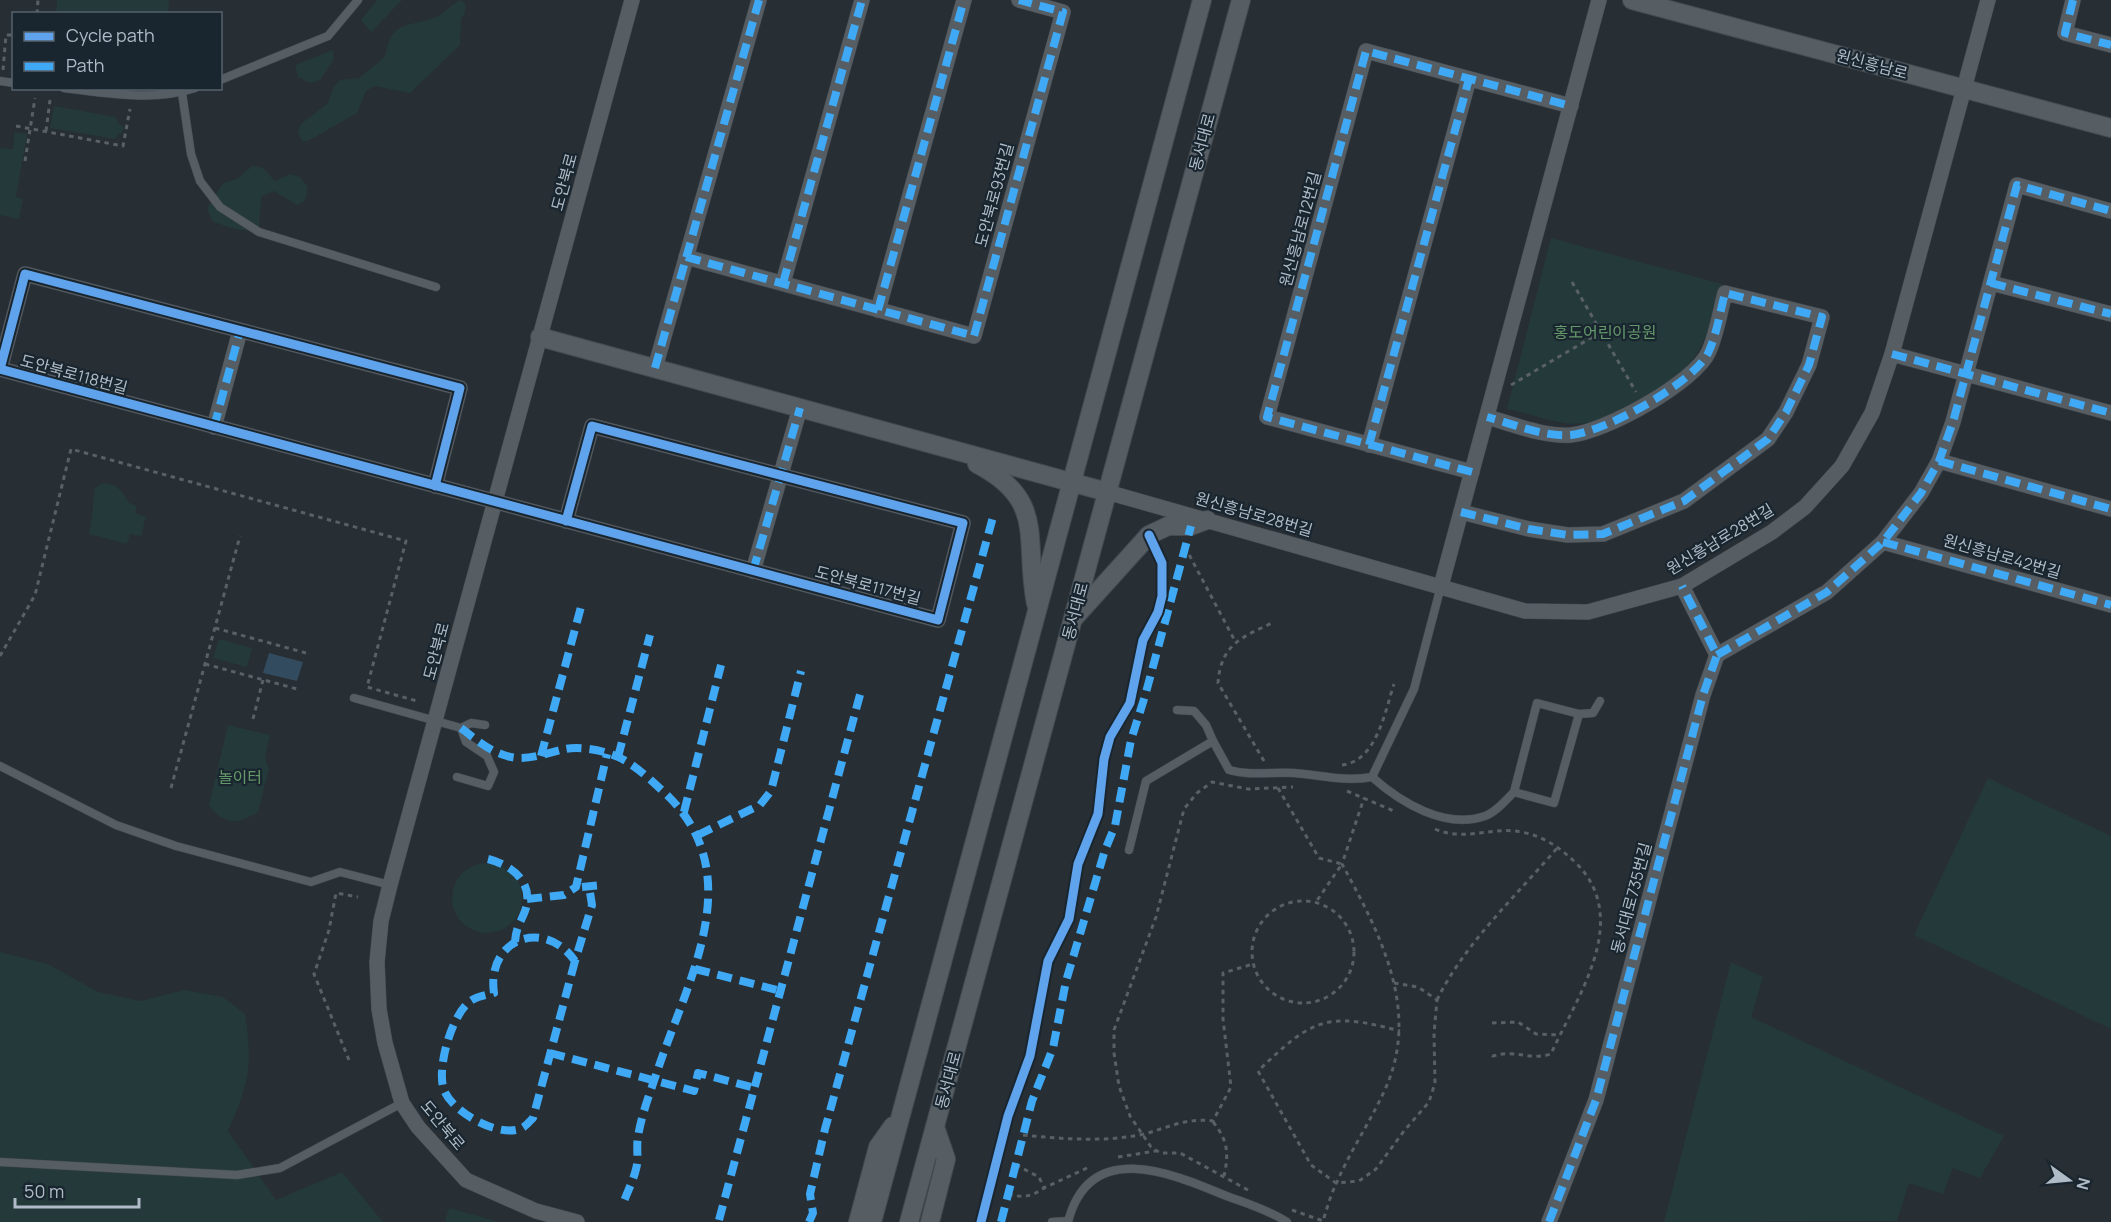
<svg xmlns="http://www.w3.org/2000/svg" width="2111" height="1222" font-family="Manrope,'Noto Sans KR',sans-serif">
	<rect width="100%" height="100%" fill="#272e34"/>
	<!-- green -->
	<g fill="#24393a">
		<polygon points="57,0 169,0 168,13 56,13"/>
		<polygon points="377,0 402,0 371,32 361,20"/>
		<path d="M462,0l3,4v9l-4,6 -1,26 -50,48 -35,-7 -9,5 -9,22 -49,28h-6l-4,-9 3,-8 27,-21 5,-15 7,-8 19,-2 26,-21c7,-38 21,-29 49,-39 11,-4 17,-15 28,-18z"/>
		<polygon points="333,50 334,59 320,80 310,83 298,77 295,65"/>
		<polygon points="54,106 116,117 118,123 124,127 122,134 119,133 115,139 50,128"/>
		<polygon points="15,132 27,134 16,197 23,199 19,219 0,215 0,148 13,149"/>
		<path d="M252,166l11,2 12,13 15,-7 10,3 8,10 -3,14 -8,4 -23,-14 -13,6 -2,29c-13,10 -33,0 -47,-5l-5,-13 16,-25 14,-4z"/>
		<path d="M1551,238l171,46c-21,75 -24,84 -93,121 -18,9 -34,19 -55,19 -22,-1 -46,-11 -67,-15z"/>
		<path d="M103,483c15,1 19,8 26,20l8,3 -2,7 11,4 -5,19 -11,-2 -3,10 -38,-10c4,-16 3,-30 6,-46z"/>
		<polygon points="219,639 252,648 247,667 213,658"/>
		<path d="M228,725l42,10 -5,23 4,11 -11,43c-20,13 -35,13 -49,-7z"/>
		<polygon points="1988,778 2111,836 2111,1029 1914,935"/>
		<circle cx="487" cy="898" r="35"/>
		<path d="M0,952l48,12 50,28 43,9 43,-11 39,7 22,17c8,51 4,70 -17,117l48,69 66,-28 41,50h-383z"/>
		<polygon points="1731,962 1763,977 1751,1017 2004,1136 1980,1178 1953,1168 1943,1194 1909,1183 1897,1221 1664,1222"/>
		<polygon points="449,1208 499,1222 445,1222"/>
	</g>
	<!-- water -->
	<polygon fill="#334b5e" points="269,653 303,662 297,681 263,673"/>
	<g fill="none" stroke-linecap="round" stroke-linejoin="round">
		<defs>
			<g id="service">
				<polyline points="220,80 328,36 358,0"/>
				<polyline points="0,81 14,83"/>
				<path d="M64,88c43,5 89,14 131,0"/>
				<polyline points="182,93 191,154 200,181 220,207 259,232 436,287"/>
				<polyline points="354,698 461,728 466,742 487,756 494,772 488,786 457,777"/>
				<polyline points="1177,710 1194,711 1206,725 1213,741"/>
				<polyline points="1579,714 1593,713 1600,701"/>
				<polyline points="461,728 471,723 485,725"/>
				<polyline points="0,766 116,825 176,846 311,882 340,872 390,885"/>
				<path d="M1372,777c28,25 73,53 113,39 11,-4 21,-16 29,-24l40,11 25,-89 -42,-11 -23,89"/>
				<path d="M1129,850l17,-69 67,-40 16,29c21,6 43,2 65,3 27,2 51,9 78,4l42,-88 27,-103"/>
				<polyline points="0,1162 237,1175 280,1168 402,1103"/>
				<polyline points="1052,1222 1068,1221"/>
				<path d="M1068,1222c21,-83 101,-50 156,-27 21,8 45,15 63,27"/>
			</g>
			<g id="minor">
				<polyline points="2073,0 2065,33 2111,45"/>
				<polyline points="686,257 974,336 1063,12 1019,0"/>
				<polyline points="783,283 862,0"/>
				<polyline points="1991,283 2111,314"/>
				<polyline points="878,310 964,0"/>
				<polyline points="1892,354 2111,413"/>
				<polyline points="655,368 759,0"/>
				<polyline points="214,427 240,331"/>
				<polyline points="1369,445 1469,79"/>
				<polyline points="1939,461 2111,509"/>
				<polyline points="1472,472 1267,417 1366,51 1571,106"/>
				<polyline points="435,486 460,388 25,274 0,369 938,620 963,523 592,426 566,521"/>
				<polyline points="1107,492 1525,611 1588,612 1682,586 1772,532 1805,507 1842,466 1872,413 1892,354 1988,0"/>
				<path d="M1461,512l68,17 39,6 35,-1 81,-33 84,-62 18,-27 23,-47 13,-48 -97,-24c-5,19 -8,40 -16,58 -13,31 -104,81 -138,84 -28,2 -58,-11 -84,-18"/>
				<polyline points="1883,542 2111,605"/>
				<polyline points="753,571 800,408"/>
				<polyline points="1441,586 1599,0"/>
				<polyline points="1717,655 1827,592 1883,542 1921,493 1939,461 1953,422 2017,185 2111,211"/>
				<polyline points="577,1222 536,1211 466,1180 418,1127 402,1103 385,1043 379,1009 377,962 381,921 390,885 632,0"/>
				<polyline points="1549,1222 1596,1100 1703,695 1717,655 1682,586"/>
			</g>
			<g id="tertiary">
				<polyline points="1632,0 2111,128"/>
				<polyline points="540,337 1107,492"/>
				<path d="M977,464c71,37 46,75 59,140"/>
				<polyline points="1074,618 1149,535 1168,526 1191,526 1207,520"/>
				<polyline points="858,1222 878,1147 893,1126"/>
				<polyline points="872,1222 1202,0"/>
				<polyline points="909,1222 1241,0"/>
				<polyline points="930,1222 946,1159 935,1127"/>
			</g>
		</defs>
		<!-- service casing -->
		<use href="#service" stroke="#444a4f" stroke-width="9"/>
		<!-- minor casing -->
		<use href="#minor" stroke="#444a4f" stroke-width="16"/>
		<!-- tertiary casing -->
		<use href="#tertiary" stroke="#444a4f" stroke-width="20"/>
		<!-- path -->
		<g stroke="#596066" stroke-width="3" stroke-dasharray="4.5 4.5" stroke-linecap="butt">
			<polyline points="37,14 38,0"/>
			<polyline points="3,70 6,35 14,35"/>
			<polyline points="16,126 123,146 130,109"/>
			<polyline points="46,131 50,100"/>
			<polyline points="25,161 35,98"/>
			<polyline points="1572,282 1636,392"/>
			<polyline points="1511,385 1601,332"/>
			<polyline points="1185,547 1235,641"/>
			<polyline points="215,628 306,653"/>
			<polyline points="0,656 35,595 71,449 406,541 367,687 417,701"/>
			<polyline points="205,664 297,689"/>
			<polyline points="253,719 263,680"/>
			<path d="M1264,761l-46,-78c3,-40 25,-46 56,-61"/>
			<path d="M1342,765c35,-4 43,-54 52,-81"/>
			<polyline points="171,788 240,536"/>
			<polyline points="1278,788 1319,858 1342,864 1316,902"/>
			<polyline points="1347,791 1396,812"/>
			<path d="M1435,829c29,13 57,-3 86,3 23,4 39,16 55,31 57,57 0,135 -25,191 -22,7 -35,-5 -58,2l-5,-3"/>
			<circle cx="1303" cy="952" r="51"/>
			<path d="M1394,983l24,4 19,13 -3,33 1,50 -6,19 -25,29 -28,38 -17,12 -23,2 -25,-18 -53,-94c54,-52 68,-60 142,-40"/>
			<path d="M1437,1000c27,-56 81,-106 121,-153"/>
			<polyline points="1492,1023 1518,1022 1536,1034 1560,1035"/>
			<polyline points="349,1060 314,974 329,930 336,893 358,897"/>
			<path d="M1213,1122c15,18 16,32 11,54"/>
			<path d="M1023,1135c40,4 78,7 117,0 26,-6 45,-18 73,-14l18,-34 -8,-68v-46l30,-9"/>
			<polyline points="1118,1157 1156,1151"/>
			<polyline points="1016,1165 1039,1177 1044,1188 1087,1168"/>
			<polyline points="1248,1190 1180,1153 1160,1153 1151,1147 1130,1116 1119,1086 1114,1053 1114,1030 1156,917 1184,809 1197,793 1212,782 1248,789 1293,787"/>
			<path d="M1008,1194c15,4 23,3 36,-6"/>
			<path d="M1292,1210l31,11c4,-13 8,-27 14,-39 15,-35 38,-67 52,-102 29,-76 -11,-150 -47,-216l22,-66"/>
		</g>
		<!-- service -->
		<use href="#service" stroke="#565d63" stroke-width="8"/>
		<!-- minor -->
		<use href="#minor" stroke="#565d63" stroke-width="15"/>
		<!-- tertiary -->
		<use href="#tertiary" stroke="#565d63" stroke-width="18"/>
		<!-- quiet -->
		<g stroke="#3fa9f5" stroke-width="8" stroke-dasharray="15 8" stroke-linecap="butt">
			<polyline points="2073,0 2065,33 2111,45"/>
			<polyline points="686,257 974,336 1063,12 1019,0"/>
			<polyline points="783,283 862,0"/>
			<polyline points="1991,283 2111,314"/>
			<polyline points="878,310 964,0"/>
			<polyline points="1892,354 2111,413"/>
			<polyline points="655,368 759,0"/>
			<polyline points="214,427 240,331"/>
			<polyline points="1369,445 1469,79"/>
			<polyline points="1939,461 2111,509"/>
			<polyline points="1472,472 1267,417 1366,51 1571,106"/>
			<path d="M1461,512l68,17 39,6 35,-1 81,-33 84,-62 18,-27 23,-47 13,-48 -97,-24c-5,19 -8,40 -16,58 -13,31 -104,81 -138,84 -28,2 -58,-11 -84,-18"/>
			<polyline points="1883,542 2111,605"/>
			<polyline points="753,571 800,408"/>
			<polyline points="1717,655 1827,592 1883,542 1921,493 1939,461 1953,422 2017,185 2111,211"/>
			<path d="M461,728c14,11 28,23 46,28 18,6 40,-3 58,-7 15,-3 38,1 53,8 18,8 36,26 50,39 82,81 18,187 -11,276 -7,21 -16,44 -19,65 -2,11 1,22 -2,32 -3,13 -10,25 -14,38"/>
			<polyline points="541,756 582,603"/>
			<polyline points="618,757 650,635"/>
			<polyline points="684,812 721,665"/>
			<polyline points="698,835 760,805 771,791 801,671"/>
			<path d="M488,859c24,6 47,24 37,52 -5,13 -9,16 -10,31"/>
			<polyline points="582,887 603,885"/>
			<polyline points="527,899 564,895 576,887 607,754"/>
			<path d="M575,961l-42,157c-3,3 -7,8 -11,10 -22,11 -70,-16 -78,-38 -8,-21 8,-78 28,-90 6,-4 15,-5 22,-7 -8,-54 50,-76 81,-32l17,-56 -3,-19"/>
			<polyline points="695,969 781,991"/>
			<polyline points="550,1053 694,1091 698,1073 755,1088"/>
			<polyline points="719,1220 861,691"/>
			<polyline points="809,1222 813,1213 810,1194 825,1129 993,517"/>
			<polyline points="1001,1222 1032,1101 1053,1048 1066,981 1105,850 1115,826 1131,740 1145,696 1191,526"/>
			<polyline points="1549,1222 1596,1100 1703,695 1717,655 1682,586"/>
		</g>
		<defs>
			<g id="cycleway">
				<polyline points="435,486 460,388 25,274 0,369 938,620 963,523 592,426 566,521"/>
				<polyline points="981,1222 1008,1116 1030,1056 1048,961 1069,919 1078,864 1098,814 1104,759 1110,737 1130,703 1143,640 1158,612 1162,596 1162,563 1149,535"/>
			</g>
		</defs>
		<!-- cycleway casing -->
		<use href="#cycleway" stroke="#1a262f" stroke-width="13"/>
		<!-- cycleway -->
		<use href="#cycleway" stroke="#60a3ed" stroke-width="9"/>
	</g>
	<g text-anchor="middle" stroke-width="4.5" stroke-linejoin="round" paint-order="stroke">
		<!-- street labels -->
		<g font-size="16" fill="#afbcc7" stroke="#1a262f">
			<text transform="translate(1872 64) rotate(15)" y="6">원신흥남로</text>
			<text transform="translate(1202 142) rotate(-75)" y="6">동서대로</text>
			<text transform="translate(564 182) rotate(-75)" y="6">도안북로</text>
			<text transform="translate(994 195) rotate(-75)" y="6">도안북로93번길</text>
			<text transform="translate(1300 229) rotate(-75)" y="6">원신흥남로12번길</text>
			<text transform="translate(74 374) rotate(15)" y="6">도안북로118번길</text>
			<text transform="translate(1254 514) rotate(16)" y="6">원신흥남로28번길</text>
			<text transform="translate(1720 539) rotate(-31)" y="6">원신흥남로28번길</text>
			<text transform="translate(2002 556) rotate(16)" y="6">원신흥남로42번길</text>
			<text transform="translate(868 585) rotate(15)" y="6">도안북로117번길</text>
			<text transform="translate(1075 611) rotate(-75)" y="6">동서대로</text>
			<text transform="translate(436 651) rotate(-75)" y="6">도안북로</text>
			<text transform="translate(1631 898) rotate(-75)" y="6">동서대로735번길</text>
			<text transform="translate(948 1080) rotate(-75)" y="6">동서대로</text>
			<text transform="translate(443 1125) rotate(50)" y="6">도안북로</text>
		</g>
		<!-- park labels -->
		<g font-size="16" fill="#65986a" stroke="#1a262f">
			<text x="1605" y="338">홍도어린이공원</text>
			<text x="240" y="783">놀이터</text>
		</g>
	</g>
	<!-- legend -->
	<rect x="12" y="12" width="210" height="78" fill="#1a262f" stroke="#56626c" stroke-width="1.5"/>
	<rect x="24" y="32" width="30" height="9" fill="#60a3ed" stroke="#56626c" stroke-width="1.5"/>
	<text x="66" y="42" font-size="18" fill="#afbcc7">Cycle path</text>
	<rect x="24" y="62" width="30" height="9" fill="#3fa9f5" stroke="#56626c" stroke-width="1.5"/>
	<text x="66" y="72" font-size="18" fill="#afbcc7">Path</text>
	<!-- north arrow -->
	<g transform="translate(2069 1180) rotate(105)" stroke="#1a262f" stroke-width="4.5" paint-order="stroke">
	<path d="M0-4.5L10 22L0 15L-10 22Z" fill="#afbcc7"/>
	<text y="-9" font-size="16" font-weight="bold" text-anchor="middle" fill="#afbcc7">N</text>
	</g>
	<!-- scale -->
	<path d="M15 1198v9h124v-9" fill="none" stroke="#afbcc7" stroke-width="3"/>
	<text x="24" y="1198" font-size="18" fill="#afbcc7" stroke="#1a262f" stroke-width="4.5" paint-order="stroke">50 m</text>
</svg>
